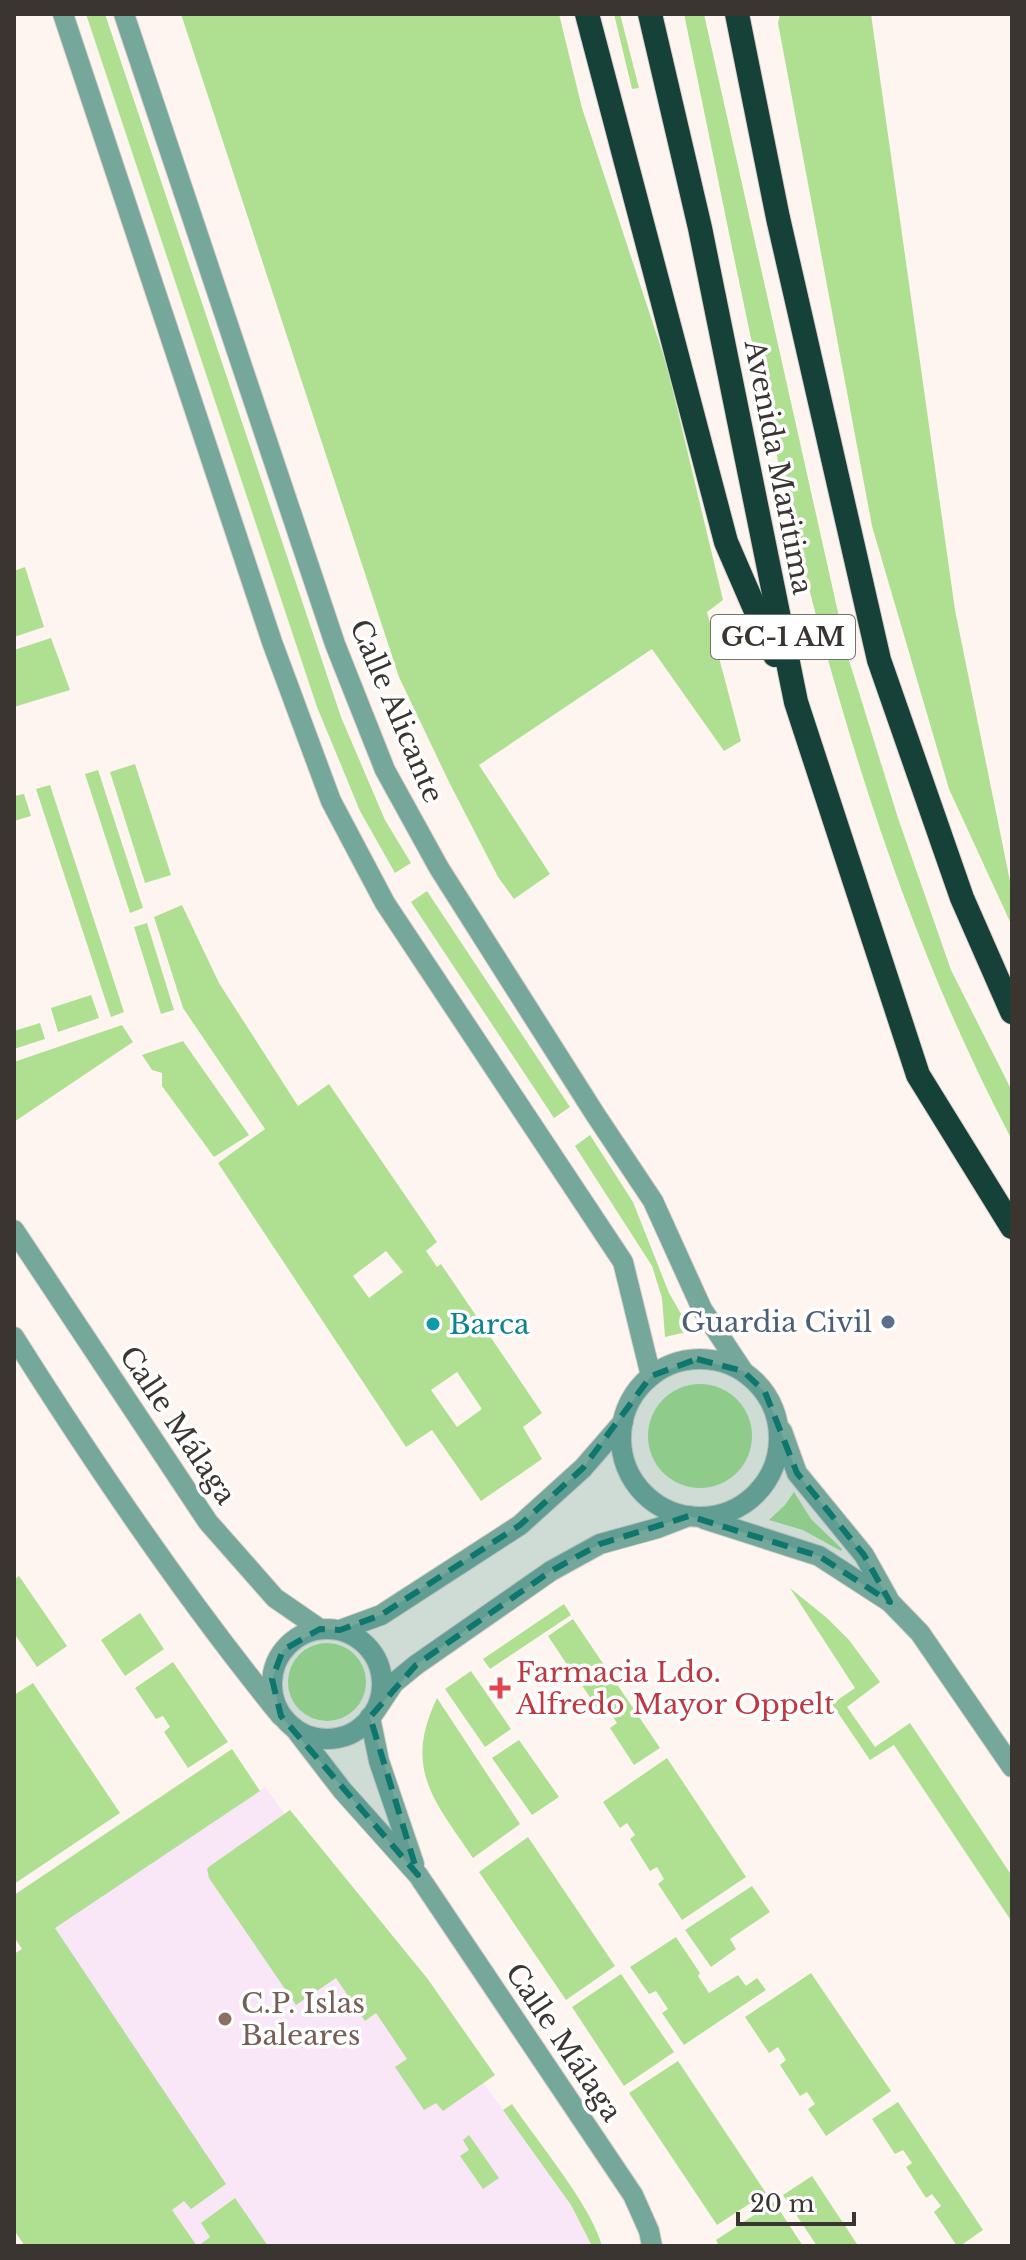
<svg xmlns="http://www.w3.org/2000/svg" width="1026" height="2260" font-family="'Libre Baskerville',serif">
	<rect width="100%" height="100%" fill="#fff5f0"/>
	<!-- education -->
	<polygon fill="#f9e6f7" points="265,1787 540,2160 571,2205 592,2246 25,2246 14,2230 14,1954"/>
	<!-- green -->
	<g fill="#afe092" fill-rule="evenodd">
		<polygon points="86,14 105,14 341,717 385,820 411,863 395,873 360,811 317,707"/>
		<polygon points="181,14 559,14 582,108 667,366 723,600 707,612 741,741 724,751 652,649 479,765 550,874 514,899 498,877 450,784 399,677"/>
		<polygon points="614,14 620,14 639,88 632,89"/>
		<path d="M684,14h20l144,643 50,161 53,152 61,121v49c-183,-347 -248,-745 -328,-1126z"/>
		<polygon points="780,14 871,14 955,610 1012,891 1012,926 949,789 872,526 778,23"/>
		<polygon points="25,567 44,627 14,637 14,571"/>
		<polygon points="51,638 70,690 14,707 14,650"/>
		<polygon points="135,764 171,875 145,883 110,772"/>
		<polygon points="98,770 143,908 130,913 85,774"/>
		<polygon points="50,785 124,1012 111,1017 36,789"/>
		<polygon points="24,794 31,816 14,821 14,796"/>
		<polygon points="427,891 570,1107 554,1118 411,902"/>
		<path d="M182,905l37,78 79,123 31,-22 108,158 -11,9 11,16 4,-3 101,149 -19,14 19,32 -61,42 -49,-71 -26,17 -188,-284 47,-34 -82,-121 -29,-91zM386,1251l17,21 -34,26 -16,-22zM457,1372l25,37 -25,18 -26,-37z"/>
		<polygon points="147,923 174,1010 161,1014 134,927"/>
		<polygon points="91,995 99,1018 58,1032 51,1008"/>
		<polygon points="40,1023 45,1039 14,1049 14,1031"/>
		<polygon points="122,1025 133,1042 14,1122 14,1062"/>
		<polygon points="183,1041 249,1135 214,1157 162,1086 162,1073 152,1070 142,1055"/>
		<polygon points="590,1135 633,1202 669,1293 691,1331 665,1337 662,1298 652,1266 575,1146"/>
		<circle cx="700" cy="1436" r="52"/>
		<polygon points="794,1492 811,1519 842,1549 841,1551 803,1530 769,1520 785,1505"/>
		<polygon points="19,1576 67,1646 37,1667 14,1633 14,1580"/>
		<polygon points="790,1588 827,1618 849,1640 880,1682 847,1707 875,1747 910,1723 1012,1876 1012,1922 894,1745 870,1760 832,1704 855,1688"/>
		<polygon points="564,1604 571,1615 490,1669 483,1659"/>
		<polygon points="140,1613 164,1649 125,1676 101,1640"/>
		<polygon points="573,1619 660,1748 634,1765 610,1728 617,1723 609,1711 602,1715 581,1684 587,1680 579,1668 572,1672 548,1636"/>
		<circle cx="327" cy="1682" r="39"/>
		<polygon points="173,1662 228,1742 188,1768 164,1732 170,1727 163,1716 156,1719 135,1688"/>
		<polygon points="471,1671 511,1729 485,1747 445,1689"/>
		<polygon points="33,1683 120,1813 14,1884 14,1695"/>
		<path d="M437,1698l83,126 -47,34c-39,-58 -70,-89 -36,-160z"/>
		<polygon points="519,1740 559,1797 532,1815 492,1758"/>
		<polygon points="232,1749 260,1791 55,1928 226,2184 191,2209 184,2201 172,2210 197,2246 25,2246 14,2230 14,1954 22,1949 14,1937 14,1895"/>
		<polygon points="667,1758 746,1877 682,1920 658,1884 664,1879 657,1867 650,1871 630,1839 635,1835 627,1823 620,1828 603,1802"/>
		<polygon points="290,1810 427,1978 495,2075 443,2111 436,2103 424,2110 395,2067 407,2059 376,2013 365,2021 336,1978 296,2005 209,1878 207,1869 210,1866"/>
		<polygon points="528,1837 615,1966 566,2000 479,1872"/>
		<polygon points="752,1886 770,1912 730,1939 736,1949 711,1967 685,1930"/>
		<polygon points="676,1937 700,1973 698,1976 709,1993 738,1975 746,1986 757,1978 766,1990 684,2045 662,2013 668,2009 656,1991 649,1994 630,1967"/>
		<polygon points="811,1973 891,2091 826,2136 808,2109 815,2104 807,2092 800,2096 780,2065 786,2060 778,2047 769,2053 745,2017"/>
		<polygon points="621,1974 674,2052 624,2086 572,2007"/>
		<polygon points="678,2061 766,2193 717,2225 629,2093"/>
		<polygon points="898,2102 983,2230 960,2246 957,2246 934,2212 941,2206 932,2194 926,2198 906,2167 912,2163 903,2150 895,2154 872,2119"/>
		<path d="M512,2104c25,37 79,101 90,142h-10l-21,-41 -68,-95z"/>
		<polygon points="469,2135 499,2178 483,2189 460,2156 469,2150 463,2140"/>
		<polygon points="812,2176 857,2244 853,2246 817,2246 783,2195"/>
		<polygon points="235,2198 268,2246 198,2246 210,2237 201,2223"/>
		<polygon points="774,2202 803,2246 719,2246 716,2240"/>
	</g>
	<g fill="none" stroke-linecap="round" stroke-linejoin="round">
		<defs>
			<g id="minor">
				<polyline points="63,14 272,642 331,801 385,903 623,1262 651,1376"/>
				<polyline points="124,14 335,644 385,770 439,868 595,1114 653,1201 702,1309 743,1371"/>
				<polyline points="14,1230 208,1522 275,1598 320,1629"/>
				<path d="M14,1337c82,130 170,260 267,379"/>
				<circle cx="700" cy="1438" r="79"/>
				<polyline points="782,1431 797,1473 864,1555 888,1598"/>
				<polyline points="704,1519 819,1556 890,1602 920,1633 1012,1767"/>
				<circle cx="327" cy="1684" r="55"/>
				<polyline points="340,1630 381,1615 520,1525 583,1468 623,1422"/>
				<polyline points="376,1710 394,1683 416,1665 551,1571 600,1544 658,1528 689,1516"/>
				<polyline points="370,1717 379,1761 414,1864"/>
				<polyline points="295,1729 342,1790 418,1875 633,2195 649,2231 652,2246"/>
			</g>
			<g id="highway">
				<polyline points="587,14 726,542 775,655"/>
				<polyline points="650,14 700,228 796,702 918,1075 1012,1227"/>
				<polyline points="737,14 778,218 879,660 962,898 1012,1012"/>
			</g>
		</defs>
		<!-- minor casing -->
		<use href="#minor" stroke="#dcd2ce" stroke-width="22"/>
		<!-- highway casing -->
		<use href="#highway" stroke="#dcd2ce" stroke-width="26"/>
		<!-- minor -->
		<use href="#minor" stroke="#76a79b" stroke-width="20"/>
		<!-- highway -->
		<use href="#highway" stroke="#164138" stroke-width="24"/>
	</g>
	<!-- marked area -->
	<path fill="#0f766e" fill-opacity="0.2" stroke="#0f766e" stroke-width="6" stroke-dasharray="16 10" stroke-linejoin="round" d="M697,1359l46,12 22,21 32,81 67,82 26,47 -71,-46 -130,-40 -89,28 -49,27 -135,94 -46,52 48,158 -137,-159 -9,-37 11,-29 37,-21 20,1 41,-15 139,-90 63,-57 68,-92z"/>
	<!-- markers -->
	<circle fill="#5c6f8a" stroke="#fff" stroke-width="3" cx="888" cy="1322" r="8"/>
	<circle fill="#0f9aa8" stroke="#fff" stroke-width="3" cx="433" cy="1324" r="8"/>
	<path fill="#e0444e" stroke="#fff" stroke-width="3" d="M496 1676h8v8h8v8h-8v8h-8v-8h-8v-8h8z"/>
	<circle fill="#8d6e63" stroke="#fff" stroke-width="3" cx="225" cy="2019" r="8"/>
	<g text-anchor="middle" stroke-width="7" stroke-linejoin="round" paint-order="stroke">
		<!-- shield labels -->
		<rect fill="#fff" stroke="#767270" stroke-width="2" x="711" y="615" width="144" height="44" rx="6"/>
		<g font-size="26" font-weight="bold" fill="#3b3532">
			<text x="783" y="646">GC-1 AM</text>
		</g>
		<!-- street labels -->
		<g font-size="28" fill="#3b3532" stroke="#fff">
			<text transform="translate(779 467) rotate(79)" y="10">Avenida Maritima</text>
			<text transform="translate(397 711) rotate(67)" y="10">Calle Alicante</text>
			<text transform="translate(178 1425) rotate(56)" y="10">Calle Málaga</text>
			<text transform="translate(564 2042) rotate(56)" y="10">Calle Málaga</text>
		</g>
		<!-- service labels -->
		<g font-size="28" fill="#4e5e75" stroke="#fff" text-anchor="end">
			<text x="872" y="1332">Guardia Civil</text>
		</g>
		<!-- culture labels -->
		<g font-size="28" fill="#0d838f" stroke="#fff" text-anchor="start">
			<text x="449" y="1334">Barca</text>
		</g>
		<!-- health labels -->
		<g font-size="28" fill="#be3a42" stroke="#fff" text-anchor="start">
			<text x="516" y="1682">Farmacia Ldo.<tspan x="516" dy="32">Alfredo Mayor Oppelt</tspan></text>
		</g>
		<!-- education labels -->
		<g font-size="28" fill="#785e54" stroke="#fff" text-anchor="start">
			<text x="241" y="2013">C.P. Islas<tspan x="241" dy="32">Baleares</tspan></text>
		</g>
	</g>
	<!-- border -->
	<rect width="1026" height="2260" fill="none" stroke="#3b3532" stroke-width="32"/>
	<!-- scale -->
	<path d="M738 2212v12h116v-12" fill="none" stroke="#3b3532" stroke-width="4"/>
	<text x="750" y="2212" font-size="24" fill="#3b3532" stroke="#ffffff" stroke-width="6" paint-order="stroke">20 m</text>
</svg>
